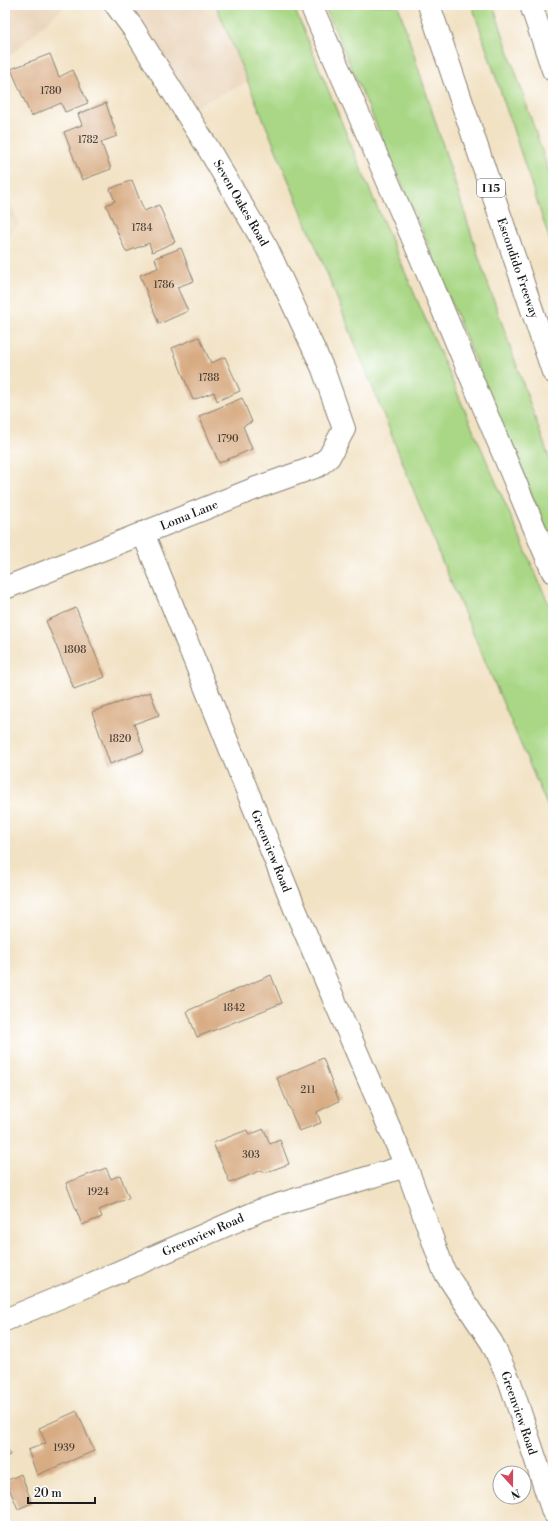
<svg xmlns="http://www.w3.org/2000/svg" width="558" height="1531" font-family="'Libre Bodoni',serif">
	<rect width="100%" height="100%" fill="#fff"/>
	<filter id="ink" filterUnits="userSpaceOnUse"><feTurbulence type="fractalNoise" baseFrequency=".025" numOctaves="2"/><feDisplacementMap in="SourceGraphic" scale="8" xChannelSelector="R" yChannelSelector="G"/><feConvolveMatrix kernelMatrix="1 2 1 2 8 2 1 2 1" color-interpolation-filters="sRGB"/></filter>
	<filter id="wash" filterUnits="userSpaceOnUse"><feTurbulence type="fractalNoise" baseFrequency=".012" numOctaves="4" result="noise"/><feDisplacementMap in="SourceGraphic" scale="16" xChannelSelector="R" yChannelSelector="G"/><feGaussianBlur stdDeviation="0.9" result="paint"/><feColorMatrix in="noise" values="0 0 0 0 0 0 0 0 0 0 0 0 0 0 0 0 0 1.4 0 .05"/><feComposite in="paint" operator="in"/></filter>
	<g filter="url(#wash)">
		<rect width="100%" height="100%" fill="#f2e2c4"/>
		<!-- built -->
		<g fill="#e9d3b8">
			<polygon points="5,5 66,5 5,60"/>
			<polygon points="116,5 216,5 248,82 185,111"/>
			<polygon points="5,191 19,224 5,238"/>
		</g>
		<!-- green -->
		<g fill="#a9d785" stroke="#627a50">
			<polygon points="216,5 293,5 376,205 553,614 553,819 441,559 331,283"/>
			<polygon points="324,5 398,5 480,261 553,469 553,544 490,397 417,218"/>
			<polygon points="472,5 493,5 553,184 553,250"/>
		</g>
		<g id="blocks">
			<!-- building -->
			<g fill="#d8ac83">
				<polygon points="50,54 59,77 73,70 88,103 65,112 61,103 31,116 11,69"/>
				<polygon points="106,103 117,136 101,142 111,169 82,180 64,132 82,125 78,114"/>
				<polygon points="132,180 144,211 159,205 175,242 152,252 149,243 126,252 106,205 115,201 110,189"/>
				<polygon points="181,248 194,281 177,287 188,311 159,324 140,275 158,268 155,258"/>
				<polygon points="199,337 211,363 225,357 240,391 217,401 214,392 193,400 172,348"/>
				<polygon points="242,398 252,422 243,426 252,449 219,463 199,416"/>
				<polygon points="76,608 105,677 74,689 46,621"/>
				<polygon points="150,692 159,715 134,724 144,751 110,764 92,712"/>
				<polygon points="271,975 282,1003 197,1037 187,1011"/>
				<polygon points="323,1058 339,1101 317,1112 321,1123 299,1131 277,1078"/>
				<polygon points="264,1129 270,1144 280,1140 289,1164 264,1173 262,1170 230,1183 213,1143 247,1130 249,1135"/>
				<polygon points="106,1168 111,1179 120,1175 129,1198 99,1210 102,1217 82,1225 66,1183"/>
				<polygon points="77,1411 94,1451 37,1475 28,1450 46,1443 39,1428"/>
				<polygon points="5,1442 10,1455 5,1457"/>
				<polygon points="21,1474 32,1503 18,1509 6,1481"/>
			</g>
		</g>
	</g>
	<g filter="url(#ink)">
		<use href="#blocks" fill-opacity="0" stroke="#877f70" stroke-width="1"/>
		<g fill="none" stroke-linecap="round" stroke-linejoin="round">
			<defs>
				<g id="minor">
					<polyline points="143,533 295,909 406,1166 444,1271 492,1343 510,1382 553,1512"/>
					<polyline points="5,588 259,487 318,466 329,457 344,429 323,369 267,248 208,148 133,28 116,5"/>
					<polyline points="5,1320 80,1289 261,1210 406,1166"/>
				</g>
				<g id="highway">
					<polyline points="311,5 413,239 553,572"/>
					<polyline points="429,5 553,372"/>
					<polyline points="531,5 553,70"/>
				</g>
			</defs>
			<!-- minor casing -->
			<use href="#minor" stroke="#877f70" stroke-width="24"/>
			<!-- highway casing -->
			<use href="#highway" stroke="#877f70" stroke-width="24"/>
			<!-- minor -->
			<use href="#minor" stroke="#fff" stroke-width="22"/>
			<!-- highway -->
			<use href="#highway" stroke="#fff" stroke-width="22"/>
		</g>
	</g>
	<g text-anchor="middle" stroke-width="4" stroke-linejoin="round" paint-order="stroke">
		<!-- number labels -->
		<g font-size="10" fill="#4b4036">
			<text x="51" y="94">1780</text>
			<text x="88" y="143">1782</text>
			<text x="142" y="231">1784</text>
			<text x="164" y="288">1786</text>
			<text x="209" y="381">1788</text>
			<text x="228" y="442">1790</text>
			<text x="75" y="653">1808</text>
			<text x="120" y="742">1820</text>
			<text x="234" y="1011">1842</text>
			<text x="308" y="1093">211</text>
			<text x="251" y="1158">303</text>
			<text x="98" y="1195">1924</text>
			<text x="64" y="1451">1939</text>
		</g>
		<!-- shield labels -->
		<rect fill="#fff" stroke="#606060" stroke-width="1" x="477" y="179" width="28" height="18" rx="3"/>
		<g font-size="11" font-weight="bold" fill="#1c1c1c">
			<text x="491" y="192">I 15</text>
		</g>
		<!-- street labels -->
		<g font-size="12" fill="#1c1c1c" stroke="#fff">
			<text transform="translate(241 203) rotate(60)" y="4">Seven Oakes Road</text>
			<text transform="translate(518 268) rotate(71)" y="4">Escondido Freeway</text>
			<text transform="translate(189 515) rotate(-22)" y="4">Loma Lane</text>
			<text transform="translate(271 851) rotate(68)" y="4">Greenview Road</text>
			<text transform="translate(203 1235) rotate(-24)" y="4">Greenview Road</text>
			<text transform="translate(519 1413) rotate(71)" y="4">Greenview Road</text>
		</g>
	</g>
	<!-- margin -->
	<rect width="558" height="1531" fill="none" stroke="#fff" stroke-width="20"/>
	<!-- north arrow -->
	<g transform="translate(512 1485) rotate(159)"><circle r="19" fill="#ffffff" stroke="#a4a4a4"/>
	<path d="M0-3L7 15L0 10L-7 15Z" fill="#d1495b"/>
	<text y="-6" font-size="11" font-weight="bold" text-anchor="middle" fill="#1c1c1c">N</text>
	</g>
	<!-- scale -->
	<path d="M28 1497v6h67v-6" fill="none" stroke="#1c1c1c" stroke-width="2"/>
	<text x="34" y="1497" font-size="12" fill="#1c1c1c" stroke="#ffffff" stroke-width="3" paint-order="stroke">20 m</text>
</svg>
